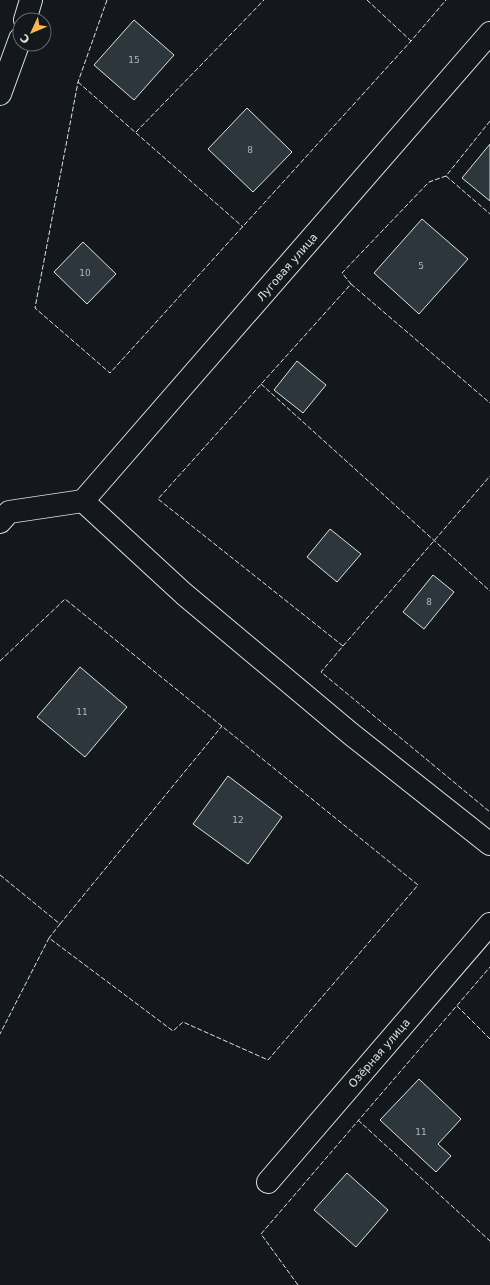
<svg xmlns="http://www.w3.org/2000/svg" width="490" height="1285" font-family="'DejaVu Sans',sans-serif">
	<rect width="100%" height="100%" fill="#14181c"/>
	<!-- building -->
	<g fill="#2c363c" stroke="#d8e6dc">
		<polygon points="134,20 174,55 134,100 94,65"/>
		<polygon points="247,108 292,152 253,192 208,149"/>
		<polygon points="490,144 490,201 462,178"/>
		<polygon points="422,219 468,259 419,314 374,273"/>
		<polygon points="83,242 116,274 87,304 54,272"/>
		<polygon points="297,361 326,385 303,413 274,390"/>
		<polygon points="330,529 361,554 337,582 307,557"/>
		<polygon points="433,575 454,592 424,629 403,612"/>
		<polygon points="80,667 127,707 85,757 37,717"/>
		<polygon points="228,776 282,817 248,864 193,824"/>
		<polygon points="419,1079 461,1119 438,1144 451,1156 436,1172 380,1120"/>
		<polygon points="347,1173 388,1210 356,1247 314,1210"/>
	</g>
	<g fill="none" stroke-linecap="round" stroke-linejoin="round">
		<defs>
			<g id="minor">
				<polyline points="25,20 31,0"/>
				<polyline points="0,94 20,39"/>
				<polyline points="83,501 490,33"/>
				<polyline points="0,522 9,512 83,501 184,594 351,734 490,844"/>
				<polyline points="268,1182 490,924"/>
			</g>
		</defs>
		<!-- minor casing -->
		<use href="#minor" stroke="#d8e6dc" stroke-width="24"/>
		<!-- minor -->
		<use href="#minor" stroke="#14181c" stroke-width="22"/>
		<!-- fence -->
		<g stroke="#d8e6dc" stroke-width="1" stroke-dasharray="5 2" stroke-linecap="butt">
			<polyline points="107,0 78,82 35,308 110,373 411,41 446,0"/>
			<polyline points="367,0 411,41"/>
			<polyline points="78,82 243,227"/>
			<polyline points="490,121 446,176 429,182 342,273 351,284 158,499 343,646 321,672 490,812"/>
			<polyline points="136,132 264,0"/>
			<polyline points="446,176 490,214"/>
			<polyline points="351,284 490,403"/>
			<polyline points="261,384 490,591"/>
			<polyline points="343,646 490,476"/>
			<polyline points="0,661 65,599 418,885 268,1060 183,1022 173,1031 49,938 0,1034"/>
			<polyline points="0,875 60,924 49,938"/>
			<polyline points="60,924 222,726"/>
			<polyline points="457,1006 490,1039"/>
			<polyline points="358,1120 490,1241"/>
			<polyline points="298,1285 261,1234 490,967"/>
		</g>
	</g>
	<g text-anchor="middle" stroke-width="3" stroke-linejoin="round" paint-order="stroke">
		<!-- number labels -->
		<g font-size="9" fill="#adbab4">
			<text x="134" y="63">15</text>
			<text x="250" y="153">8</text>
			<text x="421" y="269">5</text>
			<text x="85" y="276">10</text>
			<text x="429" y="605">8</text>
			<text x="82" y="715">11</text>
			<text x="238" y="823">12</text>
			<text x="421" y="1135">11</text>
		</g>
		<!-- street labels -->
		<g font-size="11" fill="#d8e6dc" stroke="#14181c">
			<text transform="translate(287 267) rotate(-49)" y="4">Луговая улица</text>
			<text transform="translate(379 1053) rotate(-49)" y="4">Озёрная улица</text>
		</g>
	</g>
	<!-- north arrow -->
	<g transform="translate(32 32) rotate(226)"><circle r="19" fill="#14181c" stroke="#626a69"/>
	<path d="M0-3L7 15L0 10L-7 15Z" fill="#ffb74d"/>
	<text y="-6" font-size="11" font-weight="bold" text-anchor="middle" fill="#d8e6dc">С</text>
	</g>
</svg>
